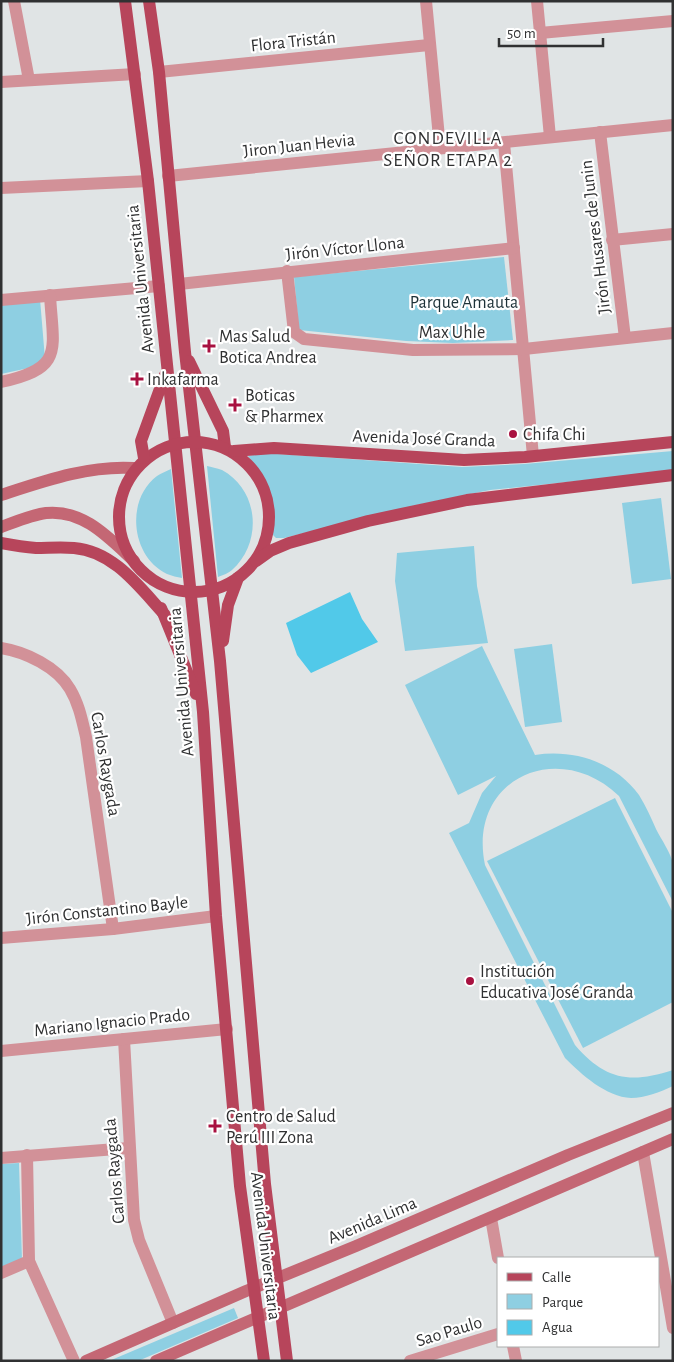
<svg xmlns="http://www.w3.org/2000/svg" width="674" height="1362" font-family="'Alegreya Sans',sans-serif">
	<rect width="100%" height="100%" fill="#e0e4e5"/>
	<!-- green -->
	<g fill="#8ecfe2">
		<polygon points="504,257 513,340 453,343 406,341 299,330 294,277"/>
		<polygon points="40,299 45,359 38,366 1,374 1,303"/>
		<path d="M673,451v20l-183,19 -73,15 -133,33h-8l-3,-3c1,-33 -7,-52 -25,-79l16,-3 198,14 62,-3z"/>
		<path d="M207,466c4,1 10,2 15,4 37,20 41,72 10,100 -3,3 -9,5 -14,7z"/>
		<path d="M171,469l11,109c-5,-1 -10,-2 -15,-4 -36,-17 -42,-74 -10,-98 4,-3 10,-5 14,-7z"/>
		<polygon points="661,498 671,579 632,584 622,503"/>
		<polygon points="474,546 477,586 488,643 405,651 395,581 397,553"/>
		<polygon points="552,644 562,722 525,727 514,649"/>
		<path d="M482,646l53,109c39,-6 80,7 104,40 7,11 12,23 17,34 5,10 15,24 17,35 1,12 0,25 0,38l-54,-106c-60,-58 -152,-18 -134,69l90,180c30,35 55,39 98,25v16c-13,6 -28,12 -42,12 -25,-1 -50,-24 -66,-40l-116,-225 20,-10 13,-30 14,-17 -38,19 -53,-110z"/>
		<polygon points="615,798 673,913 673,1002 583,1048 487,861"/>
		<polygon points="19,1163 22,1260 1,1268 1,1164"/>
		<polygon points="234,1308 238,1318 138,1361 109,1361"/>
	</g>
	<!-- water -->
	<polygon fill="#51c9e9" points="350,592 362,619 378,642 311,673 297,655 286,623"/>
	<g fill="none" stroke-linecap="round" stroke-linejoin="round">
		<!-- minor -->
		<g stroke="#d29198" stroke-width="12">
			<polyline points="14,1 29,80"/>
			<polyline points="426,1 440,148"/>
			<polyline points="537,1 550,137"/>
			<polyline points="540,33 673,21"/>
			<polyline points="159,72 429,45"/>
			<polyline points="1,82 135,74"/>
			<polyline points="600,132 625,338"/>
			<polyline points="504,143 533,456"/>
			<polyline points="168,176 673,125"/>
			<polyline points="1,188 148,181"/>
			<polyline points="612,240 673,234"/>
			<polyline points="287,271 294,332 304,339 413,350 524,349 673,333"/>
			<polyline points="179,284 514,248"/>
			<polyline points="1,300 159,286"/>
			<path d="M1,382c64,-14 52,-32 49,-87"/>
			<path d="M1,648c25,4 56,19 69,41 9,15 12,31 16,48l27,192"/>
			<polyline points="1,938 113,929 216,916"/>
			<polyline points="124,1039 134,1220 139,1240 173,1323"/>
			<polyline points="1,1051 227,1029"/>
			<polyline points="643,1152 673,1328"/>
			<polyline points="27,1155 29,1261 74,1361"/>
			<polyline points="1,1158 129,1148"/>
			<polyline points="491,1218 498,1258"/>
			<polyline points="1,1273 29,1261"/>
			<polyline points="513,1346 516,1361"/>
			<polyline points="410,1361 498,1334"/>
		</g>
		<!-- secondary -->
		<g stroke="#c46774" stroke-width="12">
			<path d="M1,495c43,-14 88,-30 133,-27"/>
			<path d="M1,527c14,-5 30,-12 45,-14 37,-4 63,25 88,48"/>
			<polyline points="86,1361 246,1291 356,1246 568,1155 673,1113"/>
			<polyline points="156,1361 673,1139"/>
		</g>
		<!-- primary -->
		<g stroke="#b7455b" stroke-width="12">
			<polyline points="125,1 148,181 203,712 216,916 240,1186 264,1361"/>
			<polyline points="149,1 159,72 185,352 220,661 265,1184 287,1361"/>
			<polyline points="189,361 223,431 225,447"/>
			<circle cx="194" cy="517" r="75"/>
			<polyline points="234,451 274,448 464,460 525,457 673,442"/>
			<polyline points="144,458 141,441 165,375"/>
			<path d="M1,543c11,2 23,4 35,5 12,0 25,-1 38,0 40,3 66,40 91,67"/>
			<polyline points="256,561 270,551 289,543 368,521 467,500 673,475"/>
			<polyline points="161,608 196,694"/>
			<polyline points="223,641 228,605 238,578"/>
		</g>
	</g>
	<!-- markers -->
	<g fill="#a81140" stroke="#fff" stroke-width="2">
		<path d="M206.5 338.5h5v5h5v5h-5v5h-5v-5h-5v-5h5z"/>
		<path d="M134.5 371.5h5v5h5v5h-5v5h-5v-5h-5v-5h5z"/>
		<path d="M232.5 397.5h5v5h5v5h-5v5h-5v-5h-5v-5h5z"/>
		<circle cx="513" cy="434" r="5"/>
		<circle cx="470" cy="981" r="5"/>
		<path d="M212.5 1118.5h5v5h5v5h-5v5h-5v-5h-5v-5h5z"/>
	</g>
	<g text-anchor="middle" stroke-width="4.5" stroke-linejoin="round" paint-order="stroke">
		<!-- street labels -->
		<g font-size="18" fill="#303132" stroke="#fff">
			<text transform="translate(293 41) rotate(-6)" y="6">Flora Tristán</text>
			<text transform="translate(299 145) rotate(-6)" y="6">Jiron Juan Hevia</text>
			<text transform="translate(595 237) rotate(-97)" y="6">Jirón Husares de Junin</text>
			<text transform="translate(345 248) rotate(-6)" y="6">Jirón Víctor Llona</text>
			<text transform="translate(140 279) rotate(-96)" y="6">Avenida Universitaria</text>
			<text x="452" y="338">Max Uhle</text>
			<text transform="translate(424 438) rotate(2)" y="6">Avenida José Granda</text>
			<text transform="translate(181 682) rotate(-95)" y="6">Avenida Universitaria</text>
			<text transform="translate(106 764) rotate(80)" y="6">Carlos Raygada</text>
			<text transform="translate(107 910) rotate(-6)" y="6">Jirón Constantino Bayle</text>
			<text transform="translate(112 1022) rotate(-6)" y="6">Mariano Ignacio Prado</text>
			<text transform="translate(114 1171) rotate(-95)" y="6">Carlos Raygada</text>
			<text transform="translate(372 1220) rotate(-23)" y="6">Avenida Lima</text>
			<text transform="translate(266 1246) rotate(83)" y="6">Avenida Universitaria</text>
			<text transform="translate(449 1331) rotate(-17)" y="6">Sao Paulo</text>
		</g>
		<!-- park labels -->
		<g font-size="18" fill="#1d3238" stroke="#fff">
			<text x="464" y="308">Parque Amauta</text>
		</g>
		<!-- poi labels -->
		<g font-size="18" fill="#303132" stroke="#fff" text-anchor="start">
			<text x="219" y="342">Mas Salud<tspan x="219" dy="21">Botica Andrea</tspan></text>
			<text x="147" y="385">Inkafarma</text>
			<text x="245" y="401">Boticas<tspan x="245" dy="21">&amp; Pharmex</tspan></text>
			<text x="523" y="440">Chifa Chi</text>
			<text x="480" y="977">Institución<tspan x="480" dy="21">Educativa José Granda</tspan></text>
			<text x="226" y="1122">Centro de Salud<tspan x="226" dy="21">Perú III Zona</tspan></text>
		</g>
		<!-- neighbourhood labels -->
		<g font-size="19" letter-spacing="1" fill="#303132" stroke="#fff">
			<text x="448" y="144">CONDEVILLA<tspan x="448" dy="22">SEÑOR ETAPA 2</tspan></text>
		</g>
	</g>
	<!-- border -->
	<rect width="674" height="1362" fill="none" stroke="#303132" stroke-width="5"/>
	<!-- legend -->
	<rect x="497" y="1257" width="162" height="90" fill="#ffffff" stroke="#acadad"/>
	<rect x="507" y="1273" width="25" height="8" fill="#b7455b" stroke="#acadad"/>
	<text x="542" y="1282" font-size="15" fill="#303132">Calle</text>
	<rect x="507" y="1294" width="25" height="15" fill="#8ecfe2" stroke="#acadad"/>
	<text x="542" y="1307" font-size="15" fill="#303132">Parque</text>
	<rect x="507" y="1320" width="25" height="15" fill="#51c9e9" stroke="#acadad"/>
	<text x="542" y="1332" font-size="15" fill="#303132">Agua</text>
	<!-- scale -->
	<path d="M499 38v8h104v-8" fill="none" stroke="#303132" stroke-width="2.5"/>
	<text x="507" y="38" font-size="15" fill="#303132" stroke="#ffffff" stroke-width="4" paint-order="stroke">50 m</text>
</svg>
